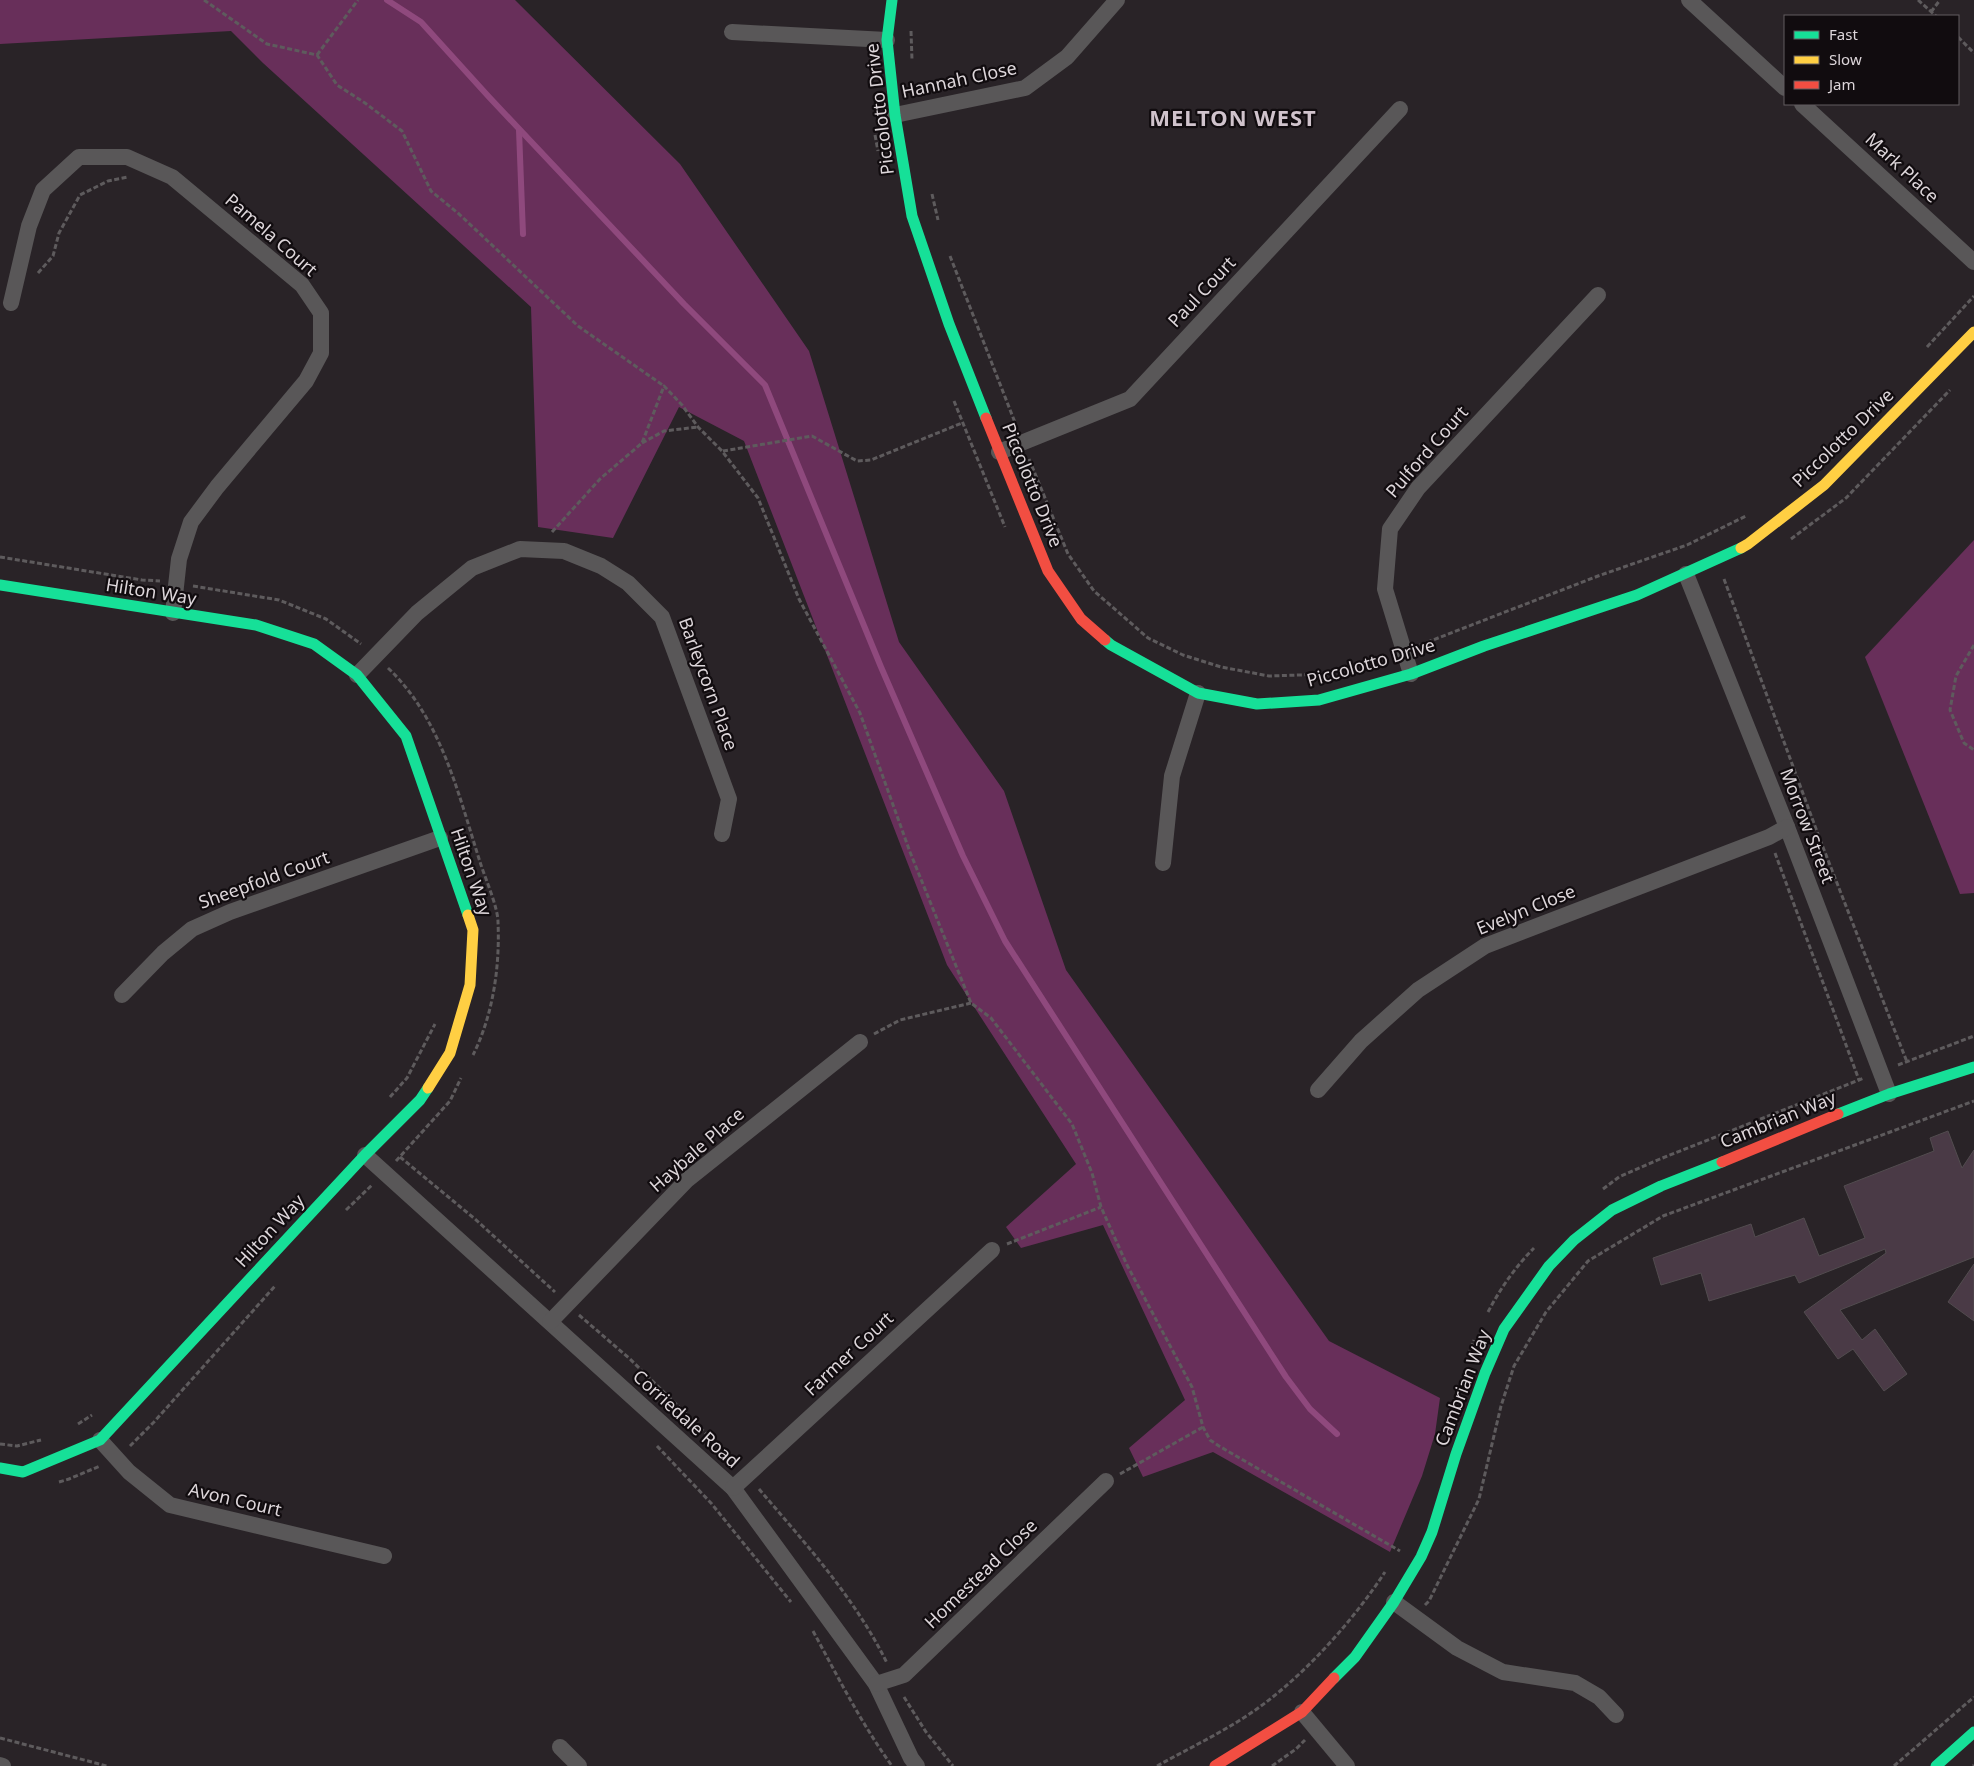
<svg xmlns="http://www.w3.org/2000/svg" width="1974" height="1766" font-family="'Noto Sans',sans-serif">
	<rect width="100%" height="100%" fill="#292327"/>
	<!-- green -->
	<g fill="#682f5a">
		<polygon points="0,0 515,0 680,164 809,351 899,642 1004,791 1066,970 1329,1341 1440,1398 1435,1434 1422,1476 1390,1552 1213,1452 1143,1477 1129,1448 1185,1400 1103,1225 1021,1248 1006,1227 1076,1164 947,965 744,441 679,407 613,538 538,527 531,307 263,63 231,31 0,44"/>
		<polygon points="1974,540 1974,893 1960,894 1865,657"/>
	</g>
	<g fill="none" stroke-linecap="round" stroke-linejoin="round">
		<!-- stream -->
		<g stroke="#8f497d" stroke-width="6">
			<polyline points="387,0 421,22 489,97 684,304 765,385 881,667 963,856 1005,941 1286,1377 1310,1409 1337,1434"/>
			<polyline points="519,130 523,234"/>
		</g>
	</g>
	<!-- building -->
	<g fill="#4a3a46" stroke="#524c4f">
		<polygon points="1948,1131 1962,1168 1974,1150 1974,1257 1840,1310 1862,1340 1875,1329 1907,1374 1884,1391 1853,1349 1838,1359 1804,1312 1886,1253 1885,1249 1799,1283 1795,1275 1709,1301 1701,1273 1661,1285 1653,1258 1751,1224 1755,1237 1804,1218 1819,1256 1865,1238 1844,1186 1934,1151 1930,1138"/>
		<polygon points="1974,1264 1974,1321 1948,1302"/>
	</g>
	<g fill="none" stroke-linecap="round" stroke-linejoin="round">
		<!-- path -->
		<g stroke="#5e5b5d" stroke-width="3" stroke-dasharray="5 2.5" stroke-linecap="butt">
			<polyline points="204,0 267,44 317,55 337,85 365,103 402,131 431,191 459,214 578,326 664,386"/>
			<polyline points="1918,0 1936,16"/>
			<polyline points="1931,12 1940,0"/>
			<polyline points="911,31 912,60"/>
			<polyline points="1958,37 1974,53"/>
			<polyline points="317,55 358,0"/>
			<polyline points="875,135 878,151"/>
			<polyline points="932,194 938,220"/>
			<polyline points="950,256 1016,425"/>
			<polyline points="38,273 53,256 59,233 80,195 108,181 128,177"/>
			<polyline points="1927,347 1974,296"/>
			<polyline points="954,401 1005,527"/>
			<polyline points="642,443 664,431 698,427"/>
			<polyline points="723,451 812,436 857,461 871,460 962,423"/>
			<polyline points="1029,459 1068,554 1094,591 1148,638 1183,655 1221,667 1269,676 1328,674"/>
			<polyline points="552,532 600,479 642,443 664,386 682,405 698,427 722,451 758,498 799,599 860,713 910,852 971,1003 991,1018 1072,1124 1092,1173 1101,1207 1127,1265 1192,1387 1203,1427 1210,1440 1219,1446 1400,1551"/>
			<polyline points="1791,539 1846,498 1950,390"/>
			<polyline points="0,557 142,580 160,581"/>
			<polyline points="1724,579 1819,837 1907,1062"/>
			<polyline points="193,586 279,600 326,619 361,644"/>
			<polyline points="1420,645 1598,576 1687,545 1746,516"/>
			<polyline points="1974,645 1956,676 1950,710 1964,743 1974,750"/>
			<path d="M388,668c54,51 71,129 93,197 5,15 17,43 17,57 2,45 -5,93 -25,133"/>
			<polyline points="1775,853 1859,1080"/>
			<polyline points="874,1034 900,1020 971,1003"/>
			<polyline points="1898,1065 1974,1036"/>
			<polyline points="390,1097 407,1078 435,1024"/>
			<polyline points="400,1157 475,1219 555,1292"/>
			<polyline points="396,1161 450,1101 461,1078"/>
			<polyline points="1603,1189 1619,1177 1660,1159 1864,1078"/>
			<polyline points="346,1210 372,1185"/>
			<polyline points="1007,1244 1101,1207"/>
			<path d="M1488,1312c12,-23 28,-46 46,-64"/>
			<polyline points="579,1315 630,1359 735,1462"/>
			<polyline points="1468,1355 1474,1340"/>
			<polyline points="78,1424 92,1415"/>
			<polyline points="0,1444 17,1446 41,1440"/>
			<polyline points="130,1446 154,1422 275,1286"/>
			<polyline points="657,1446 711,1503 791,1602"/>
			<polyline points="1120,1474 1203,1427"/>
			<polyline points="59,1482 69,1479 100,1466"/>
			<path d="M759,1489c46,54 96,109 128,174"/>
			<polyline points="1425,1605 1429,1601 1479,1499 1501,1406 1514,1366 1546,1312 1588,1261 1663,1216 1974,1101"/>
			<path d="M813,1631c25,46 48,92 79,135"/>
			<polyline points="904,1697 926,1732 953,1766"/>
			<polyline points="0,1738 107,1766"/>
			<path d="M1157,1766c36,-20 75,-38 108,-63 45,-34 89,-84 120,-131"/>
			<polyline points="1272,1766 1296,1749 1305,1740"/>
			<polyline points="1894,1766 1974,1697"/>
			<polyline points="1973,1766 1974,1765"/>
		</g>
		<!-- street -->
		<g stroke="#595758" stroke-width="16">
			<polyline points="1689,0 1785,88"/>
			<polyline points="732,32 887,40"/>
			<polyline points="1802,104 1974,262"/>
			<polyline points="895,115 1025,88 1067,57 1117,0"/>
			<polyline points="11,303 29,226 43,190 79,157 127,157 172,177 302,285 321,313 321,353 306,381 217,487 191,522 179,559 173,613"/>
			<polyline points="999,452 1130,399 1400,109"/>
			<polyline points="1686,574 1787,827 1889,1094"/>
			<polyline points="1411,674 1385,589 1390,529 1418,488 1598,295"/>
			<polyline points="357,675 417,613 472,568 520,549 564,551 601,566 628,583 662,617 729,799 722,834"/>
			<polyline points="1163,863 1172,776 1198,693"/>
			<polyline points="122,995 163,953 192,929 230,912 440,838"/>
			<polyline points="1318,1090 1361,1041 1418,990 1485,946 1769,837 1787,827"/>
			<polyline points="365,1155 733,1488 876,1684 911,1758 917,1766"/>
			<polyline points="550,1322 687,1180 860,1042"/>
			<polyline points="100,1440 129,1472 170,1505 384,1556"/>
			<polyline points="733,1488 992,1250"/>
			<polyline points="1394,1602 1457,1648 1503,1672 1575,1683 1599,1697 1616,1715"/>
			<polyline points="876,1684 904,1675 1106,1481"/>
			<polyline points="1302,1712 1347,1766"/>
			<polyline points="560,1747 579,1766"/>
			<polyline points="0,1765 3,1766"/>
		</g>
		<!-- fast -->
		<g stroke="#16e098" stroke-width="11">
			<polyline points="892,0 887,40 895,115 912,216 949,324 986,418"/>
			<polyline points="0,585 256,625 314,644 357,675 406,736 468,915"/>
			<polyline points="1105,640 1111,645 1198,693 1257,704 1319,700 1411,674 1484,646 1637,595 1741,548"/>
			<polyline points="1838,1114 1889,1094 1974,1067"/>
			<polyline points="0,1468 23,1472 100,1440 365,1155 420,1100 428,1088"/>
			<polyline points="1334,1678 1355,1657 1394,1602 1421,1557 1432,1532 1456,1454 1485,1373 1504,1329 1549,1266 1574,1240 1612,1210 1661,1186 1722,1162"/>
			<polyline points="1936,1766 1974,1732"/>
		</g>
		<!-- slow -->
		<g stroke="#ffcf43" stroke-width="11">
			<polyline points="1741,548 1748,544 1824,485 1974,332"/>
			<polyline points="428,1088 450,1053 470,985 473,930 468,915"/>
		</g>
		<!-- jam -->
		<g stroke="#f24e42" stroke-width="11">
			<polyline points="986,418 1048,571 1081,619 1105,640"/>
			<polyline points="1722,1162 1838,1114"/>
			<polyline points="1215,1766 1302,1712 1334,1678"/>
		</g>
	</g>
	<g text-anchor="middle" stroke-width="4.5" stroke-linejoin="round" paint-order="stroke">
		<!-- street labels -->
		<g font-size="18" fill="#ddd6da" stroke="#110c0f">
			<text transform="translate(959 80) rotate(-12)" y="6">Hannah Close</text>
			<text transform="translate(880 109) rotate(-97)" y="6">Piccolotto Drive</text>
			<text transform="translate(1902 168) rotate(43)" y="6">Mark Place</text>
			<text transform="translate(271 235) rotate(41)" y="6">Pamela Court</text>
			<text transform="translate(1202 292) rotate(-47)" y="6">Paul Court</text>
			<text transform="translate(1843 438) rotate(-44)" y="6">Piccolotto Drive</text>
			<text transform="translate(1427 452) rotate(-49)" y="6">Pulford Court</text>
			<text transform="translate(1032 485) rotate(68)" y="6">Piccolotto Drive</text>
			<text transform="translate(151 592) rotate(9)" y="6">Hilton Way</text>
			<text transform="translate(1371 663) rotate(-16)" y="6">Piccolotto Drive</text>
			<text transform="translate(708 684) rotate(70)" y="6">Barleycorn Place</text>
			<text transform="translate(1807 826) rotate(69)" y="6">Morrow Street</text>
			<text transform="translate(471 872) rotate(71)" y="6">Hilton Way</text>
			<text transform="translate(264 880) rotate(-20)" y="6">Sheepfold Court</text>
			<text transform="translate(1526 910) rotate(-22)" y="6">Evelyn Close</text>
			<text transform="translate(1778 1120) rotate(-22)" y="6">Cambrian Way</text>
			<text transform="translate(697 1150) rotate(-41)" y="6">Haybale Place</text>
			<text transform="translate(270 1231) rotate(-47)" y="6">Hilton Way</text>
			<text transform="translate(849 1354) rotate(-43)" y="6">Farmer Court</text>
			<text transform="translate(1463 1388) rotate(-69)" y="6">Cambrian Way</text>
			<text transform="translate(686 1419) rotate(42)" y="6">Corriedale Road</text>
			<text transform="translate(235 1500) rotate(13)" y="6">Avon Court</text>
			<text transform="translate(981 1574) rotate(-44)" y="6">Homestead Close</text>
		</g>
		<!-- district labels -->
		<g font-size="22" font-weight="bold" letter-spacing="1" fill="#d0c3cc" stroke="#110c0f">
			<text x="1233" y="126">MELTON WEST</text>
		</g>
	</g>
	<!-- legend -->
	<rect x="1784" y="15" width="175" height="90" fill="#110c0f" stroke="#635d60"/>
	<rect x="1794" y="31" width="25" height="8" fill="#16e098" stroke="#635d60"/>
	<text x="1829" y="40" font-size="15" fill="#ddd6da">Fast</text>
	<rect x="1794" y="56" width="25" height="8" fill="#ffcf43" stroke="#635d60"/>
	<text x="1829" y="65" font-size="15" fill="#ddd6da">Slow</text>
	<rect x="1794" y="81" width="25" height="8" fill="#f24e42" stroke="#635d60"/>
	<text x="1829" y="90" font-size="15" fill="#ddd6da">Jam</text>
</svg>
